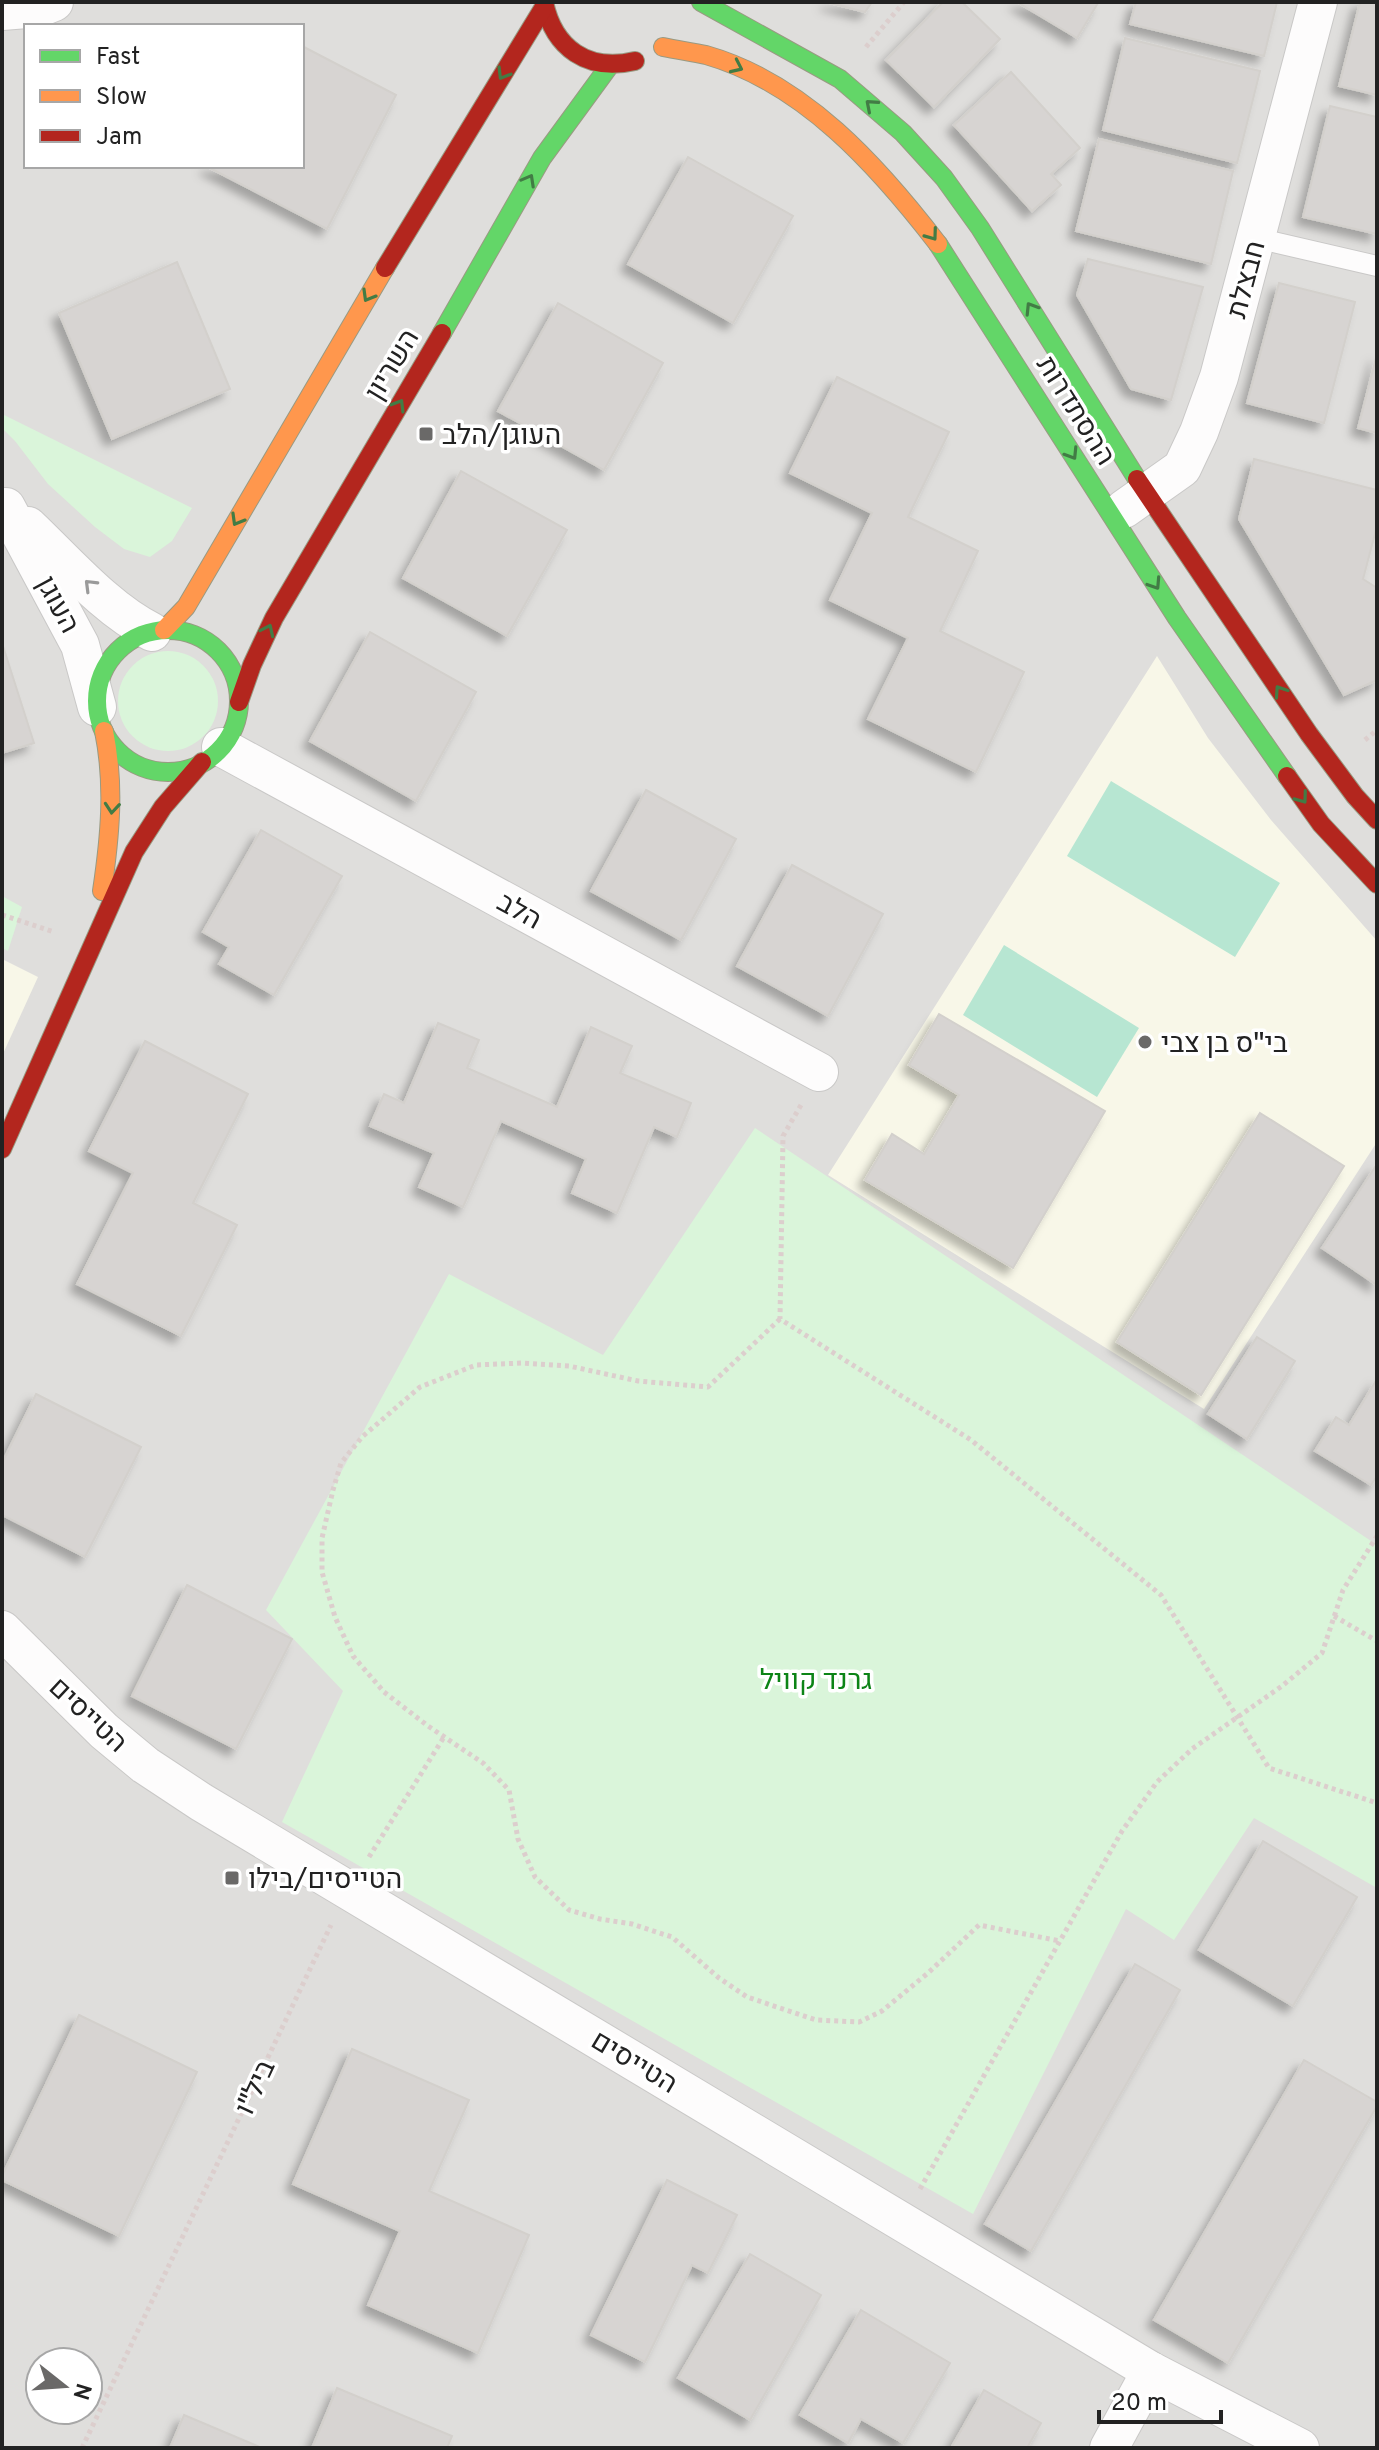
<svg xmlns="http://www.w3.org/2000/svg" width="1379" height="2450" font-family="Overpass,Heebo,sans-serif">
	<defs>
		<filter id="shadow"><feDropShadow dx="-7" dy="7" stdDeviation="4" flood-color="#0004"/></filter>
	</defs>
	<rect width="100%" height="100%" fill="#f0eeeb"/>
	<!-- residential -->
	<path fill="#dfdedc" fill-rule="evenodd" d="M2,2h1375v2446h-1375zM26,26h276v140h-276zM40,2362h48v48h-48z"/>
	<!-- education -->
	<g fill="#f8f7e8">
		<polygon points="1157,656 1208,738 1271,820 1377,941 1377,1142 1204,1409 828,1175"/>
		<polygon points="2,959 38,977 2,1056"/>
	</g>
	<!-- park -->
	<g fill="#daf5da">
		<polygon points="2,414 192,508 172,541 150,557 124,549 95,527 48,484 15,441 2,428"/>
		<circle cx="168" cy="701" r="50"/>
		<polygon points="2,896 22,907 8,951 2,948"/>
		<polygon points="755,1128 1377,1545 1377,1888 1254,1818 1174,1940 1126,1909 973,2214 282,1822 343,1691 266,1610 449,1274 603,1355"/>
	</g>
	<!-- pitch -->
	<g fill="#b7e6d2">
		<polygon points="1111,781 1280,883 1235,957 1067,856"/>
		<polygon points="1004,945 1139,1028 1097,1097 963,1015"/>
	</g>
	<!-- building -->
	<g fill="#d7d4d2" stroke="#d3d0cc" stroke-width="2" filter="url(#shadow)">
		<polygon points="826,2 872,2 865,12"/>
		<polygon points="943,2 962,2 1000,39 934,107 886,60"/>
		<polygon points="1017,2 1096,2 1098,3 1077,38"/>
		<polygon points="1136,2 1277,2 1264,56 1130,24"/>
		<polygon points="1360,2 1377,2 1377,95 1339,86"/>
		<polygon points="1125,38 1260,71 1237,163 1103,130"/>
		<polygon points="302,46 396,95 327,229 206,166 302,166"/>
		<polygon points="1011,72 1080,148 1051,174 1061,185 1032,211 954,125"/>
		<polygon points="1330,106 1377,117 1377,234 1303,217"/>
		<polygon points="1099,139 1233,171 1211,264 1076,231"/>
		<polygon points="688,157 793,216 733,323 628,264"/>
		<polygon points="1088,259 1203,287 1171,400 1131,389 1077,295"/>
		<polygon points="177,262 230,389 112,439 59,313"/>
		<polygon points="1279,283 1355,302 1324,423 1247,403"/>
		<polygon points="558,303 663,363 604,470 498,411"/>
		<polygon points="1377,354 1377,433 1358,428"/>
		<polygon points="837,377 949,432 908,517 978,551 940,631 1024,672 976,772 868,719 908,638 830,600 872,513 790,473"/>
		<polygon points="1254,459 1377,490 1377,526 1363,579 1377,588 1377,680 1344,695 1239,519"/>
		<polygon points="461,471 567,530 507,636 403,578"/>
		<polygon points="370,632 476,692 416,801 310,741"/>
		<polygon points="2,643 34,743 2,753"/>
		<polygon points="646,790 736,839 681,940 591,891"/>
		<polygon points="261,830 342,876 274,995 219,964 229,947 203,932"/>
		<polygon points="792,865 883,914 828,1016 737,966"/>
		<polygon points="939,1014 1105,1111 1013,1268 865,1180 892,1134 924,1154 959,1095 909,1065"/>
		<polygon points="438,1023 479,1040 467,1068 557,1107 591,1027 632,1046 620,1073 691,1103 677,1137 654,1127 617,1213 572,1193 586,1159 501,1121 463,1207 419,1187 434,1153 370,1126 384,1094 404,1103"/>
		<polygon points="145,1041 248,1094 193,1203 237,1225 181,1336 77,1284 133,1173 89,1151"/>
		<polygon points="1260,1113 1344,1166 1201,1395 1117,1342"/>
		<polygon points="1377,1164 1377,1285 1322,1248"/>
		<polygon points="1257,1337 1295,1361 1247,1439 1208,1414"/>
		<polygon points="1377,1379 1377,1476 1371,1485 1315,1451 1336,1417 1349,1425"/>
		<polygon points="36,1394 141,1447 85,1557 2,1515 2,1463"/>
		<polygon points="187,1585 292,1639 236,1749 132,1696"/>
		<polygon points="1263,1841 1357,1897 1293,2006 1199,1950"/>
		<polygon points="1135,1964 1180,1990 1031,2251 985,2224"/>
		<polygon points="79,2015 197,2072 119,2236 2,2180 2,2176"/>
		<polygon points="352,2049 469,2100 429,2191 529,2235 478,2353 368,2305 400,2231 293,2184"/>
		<polygon points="1304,2060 1377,2102 1377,2106 1228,2363 1154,2320"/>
		<polygon points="667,2180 737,2215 708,2273 692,2265 645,2362 591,2335"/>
		<polygon points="750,2254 821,2295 750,2420 678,2378"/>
		<polygon points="861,2310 950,2363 903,2443 861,2419 848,2443 800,2415"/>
		<polygon points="337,2388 452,2436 447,2448 312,2448"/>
		<polygon points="984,2390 1041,2423 1027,2448 951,2448"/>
		<polygon points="184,2415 262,2448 170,2448"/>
	</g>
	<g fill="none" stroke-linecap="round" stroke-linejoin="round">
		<defs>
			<polyline id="lane" points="1256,238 1377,266"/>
			<g id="street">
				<polyline points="2,11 39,8 54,2"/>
				<polyline points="6,507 80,645 97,707"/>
				<polyline points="1124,509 1182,468 1199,432 1219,377 1318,2"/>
				<path d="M28,526c37,35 79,84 124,106"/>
				<polyline points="221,747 819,1072"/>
				<polyline points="2,1630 104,1731 145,1765 201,1802 1151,2371 1300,2448"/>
				<polyline points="1109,2448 1151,2371"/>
			</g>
			<g id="fast">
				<polyline points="701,2 840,79 903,133 944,178 980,228 1137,479"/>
				<polyline points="938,244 1177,618 1287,776"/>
				<polyline points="442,333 542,158 610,65"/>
				<circle cx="168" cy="701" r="71"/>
			</g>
			<g id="slow">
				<path d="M663,47c14,3 29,5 43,8 98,28 172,111 232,189"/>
				<polyline points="164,630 186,607 385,268"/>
				<path d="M102,891c8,-54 13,-106 2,-160"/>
			</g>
			<g id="jam">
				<path d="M544,2c10,47 44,70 91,59"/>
				<polyline points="385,268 544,7"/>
				<polyline points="1137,479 1309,734 1355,796 1377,820"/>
				<polyline points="239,702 252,665 274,618 442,333"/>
				<polyline points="1287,776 1321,824 1377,884"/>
				<polyline points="2,1149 134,852 163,807 202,762"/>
			</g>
		</defs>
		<!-- lane casing -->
		<use href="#lane" stroke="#c9c8c7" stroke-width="22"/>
		<!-- street casing -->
		<use href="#street" stroke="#c9c8c7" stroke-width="40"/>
		<!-- fast casing -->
		<use href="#fast" stroke="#999a82" stroke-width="20"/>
		<!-- slow casing -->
		<use href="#slow" stroke="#999a82" stroke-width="20"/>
		<!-- jam casing -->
		<use href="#jam" stroke="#999a82" stroke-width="20"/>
		<!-- path -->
		<g stroke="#dccecd" stroke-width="5" stroke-dasharray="4 4" stroke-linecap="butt">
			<polyline points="866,47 904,2"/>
			<polyline points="1365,740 1377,730"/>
			<polyline points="2,915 54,932"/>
			<polyline points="801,1105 783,1136 780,1319 971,1440 1161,1595 1269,1768 1377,1803"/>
			<polyline points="780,1319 708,1387 638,1381 569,1366 523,1363 476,1365 420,1387 362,1437 341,1463 333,1490 322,1538 322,1572 335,1617 353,1656 384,1692 428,1726 483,1763 509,1790 518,1839 535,1877 569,1910 600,1919 632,1924 672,1937 719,1978 747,1997 816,2020 859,2022 882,2011 928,1973 979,1925 1060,1941"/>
			<polyline points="1334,1616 1377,1641"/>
			<polyline points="369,1857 444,1737"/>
			<polyline points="920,2189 1122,1831 1157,1782 1192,1749 1282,1686 1322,1653 1343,1590 1377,1536"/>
			<polyline points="82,2448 331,1925"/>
		</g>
		<!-- lane -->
		<use href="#lane" stroke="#fdfcfc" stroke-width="20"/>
		<!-- street -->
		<use href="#street" stroke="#fdfcfc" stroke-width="38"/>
		<!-- fast -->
		<use href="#fast" stroke="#63d668" stroke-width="18"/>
		<!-- slow -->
		<use href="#slow" stroke="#ff974d" stroke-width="18"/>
		<!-- jam -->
		<use href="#jam" stroke="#b3261e" stroke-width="18"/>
	</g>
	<!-- one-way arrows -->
	<defs><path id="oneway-chevron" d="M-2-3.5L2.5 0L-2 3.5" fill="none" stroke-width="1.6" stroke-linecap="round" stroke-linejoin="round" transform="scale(2)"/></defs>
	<g stroke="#427c45">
		<use href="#oneway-chevron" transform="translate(737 67) rotate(25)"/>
		<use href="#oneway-chevron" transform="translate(503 74) rotate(121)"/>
		<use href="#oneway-chevron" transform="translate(871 105) rotate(-139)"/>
		<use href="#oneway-chevron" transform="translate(529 180) rotate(-61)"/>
		<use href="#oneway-chevron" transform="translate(932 235) rotate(54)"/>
		<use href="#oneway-chevron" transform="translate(368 296) rotate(120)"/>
		<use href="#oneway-chevron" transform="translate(1031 308) rotate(-122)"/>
		<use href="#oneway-chevron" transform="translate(399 405) rotate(-59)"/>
		<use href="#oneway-chevron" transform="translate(1072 454) rotate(58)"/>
		<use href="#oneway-chevron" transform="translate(237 520) rotate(120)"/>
		<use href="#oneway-chevron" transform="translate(1155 584) rotate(57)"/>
		<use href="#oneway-chevron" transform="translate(268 630) rotate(-65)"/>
		<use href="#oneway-chevron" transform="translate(1280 691) rotate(-124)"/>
		<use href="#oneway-chevron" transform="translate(1302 798) rotate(54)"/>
		<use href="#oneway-chevron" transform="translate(112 808) rotate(95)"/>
	</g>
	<use stroke="#9a9a9a" href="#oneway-chevron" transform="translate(90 585) rotate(-135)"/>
	<!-- markers -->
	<g fill="#6a6968" stroke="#fff" stroke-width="3">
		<rect x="418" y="426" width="16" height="16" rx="4"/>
		<circle cx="1145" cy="1042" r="8"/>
		<rect x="224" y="1870" width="16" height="16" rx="4"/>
	</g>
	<g text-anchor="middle" stroke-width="7" stroke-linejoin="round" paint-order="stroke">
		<!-- street labels -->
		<g font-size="28" fill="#222" stroke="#fff">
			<text transform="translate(1245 279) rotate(-75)" y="10">חבצלת</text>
			<text transform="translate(391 364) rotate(-59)" y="10">השריון</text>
			<text transform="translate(1077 410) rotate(58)" y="10">ההסתדרות</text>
			<text transform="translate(59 604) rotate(62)" y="10">העוגן</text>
			<text transform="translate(520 910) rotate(29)" y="10">הלב</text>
			<text transform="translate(89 1714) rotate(43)" y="10">הטייסים</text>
			<text transform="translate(635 2061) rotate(31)" y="10">הטייסים</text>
			<text transform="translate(254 2087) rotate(-65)" y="10">ביל"ו</text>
		</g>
		<!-- poi labels -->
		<g font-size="28" fill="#222" stroke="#fff" text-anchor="start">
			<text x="442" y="444">העוגן/הלב</text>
			<text x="1161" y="1052">בי"ס בן צבי</text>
			<text x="248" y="1888">הטייסים/בילו</text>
		</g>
		<!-- park labels -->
		<g font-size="28" fill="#0c8416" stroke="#fff">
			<text x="816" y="1689">גרנד קוויל</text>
		</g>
	</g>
	<!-- border -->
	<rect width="1379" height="2450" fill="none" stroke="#222222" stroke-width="8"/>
	<!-- legend -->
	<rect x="24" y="24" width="280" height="144" fill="#ffffff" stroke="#a7a7a7" stroke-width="2"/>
	<rect x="40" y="50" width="40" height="12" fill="#63d668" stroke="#a7a7a7" stroke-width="2"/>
	<text x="96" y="64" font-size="24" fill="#222222">Fast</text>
	<rect x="40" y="90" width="40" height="12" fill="#ff974d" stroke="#a7a7a7" stroke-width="2"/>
	<text x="96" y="104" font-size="24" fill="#222222">Slow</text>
	<rect x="40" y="130" width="40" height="12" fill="#b3261e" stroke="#a7a7a7" stroke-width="2"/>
	<text x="96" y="144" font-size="24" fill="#222222">Jam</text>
	<!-- north arrow -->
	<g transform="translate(64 2386) rotate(107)"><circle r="38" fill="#ffffff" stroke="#a7a7a7" stroke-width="2"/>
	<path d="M0-6L14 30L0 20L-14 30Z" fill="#6a6968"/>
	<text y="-12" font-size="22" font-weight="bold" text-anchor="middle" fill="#222222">N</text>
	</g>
	<!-- scale -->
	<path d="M1099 2410v12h122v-12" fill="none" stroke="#222222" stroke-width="4"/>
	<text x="1111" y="2410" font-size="24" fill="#222222" stroke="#ffffff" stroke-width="6" paint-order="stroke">20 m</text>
</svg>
